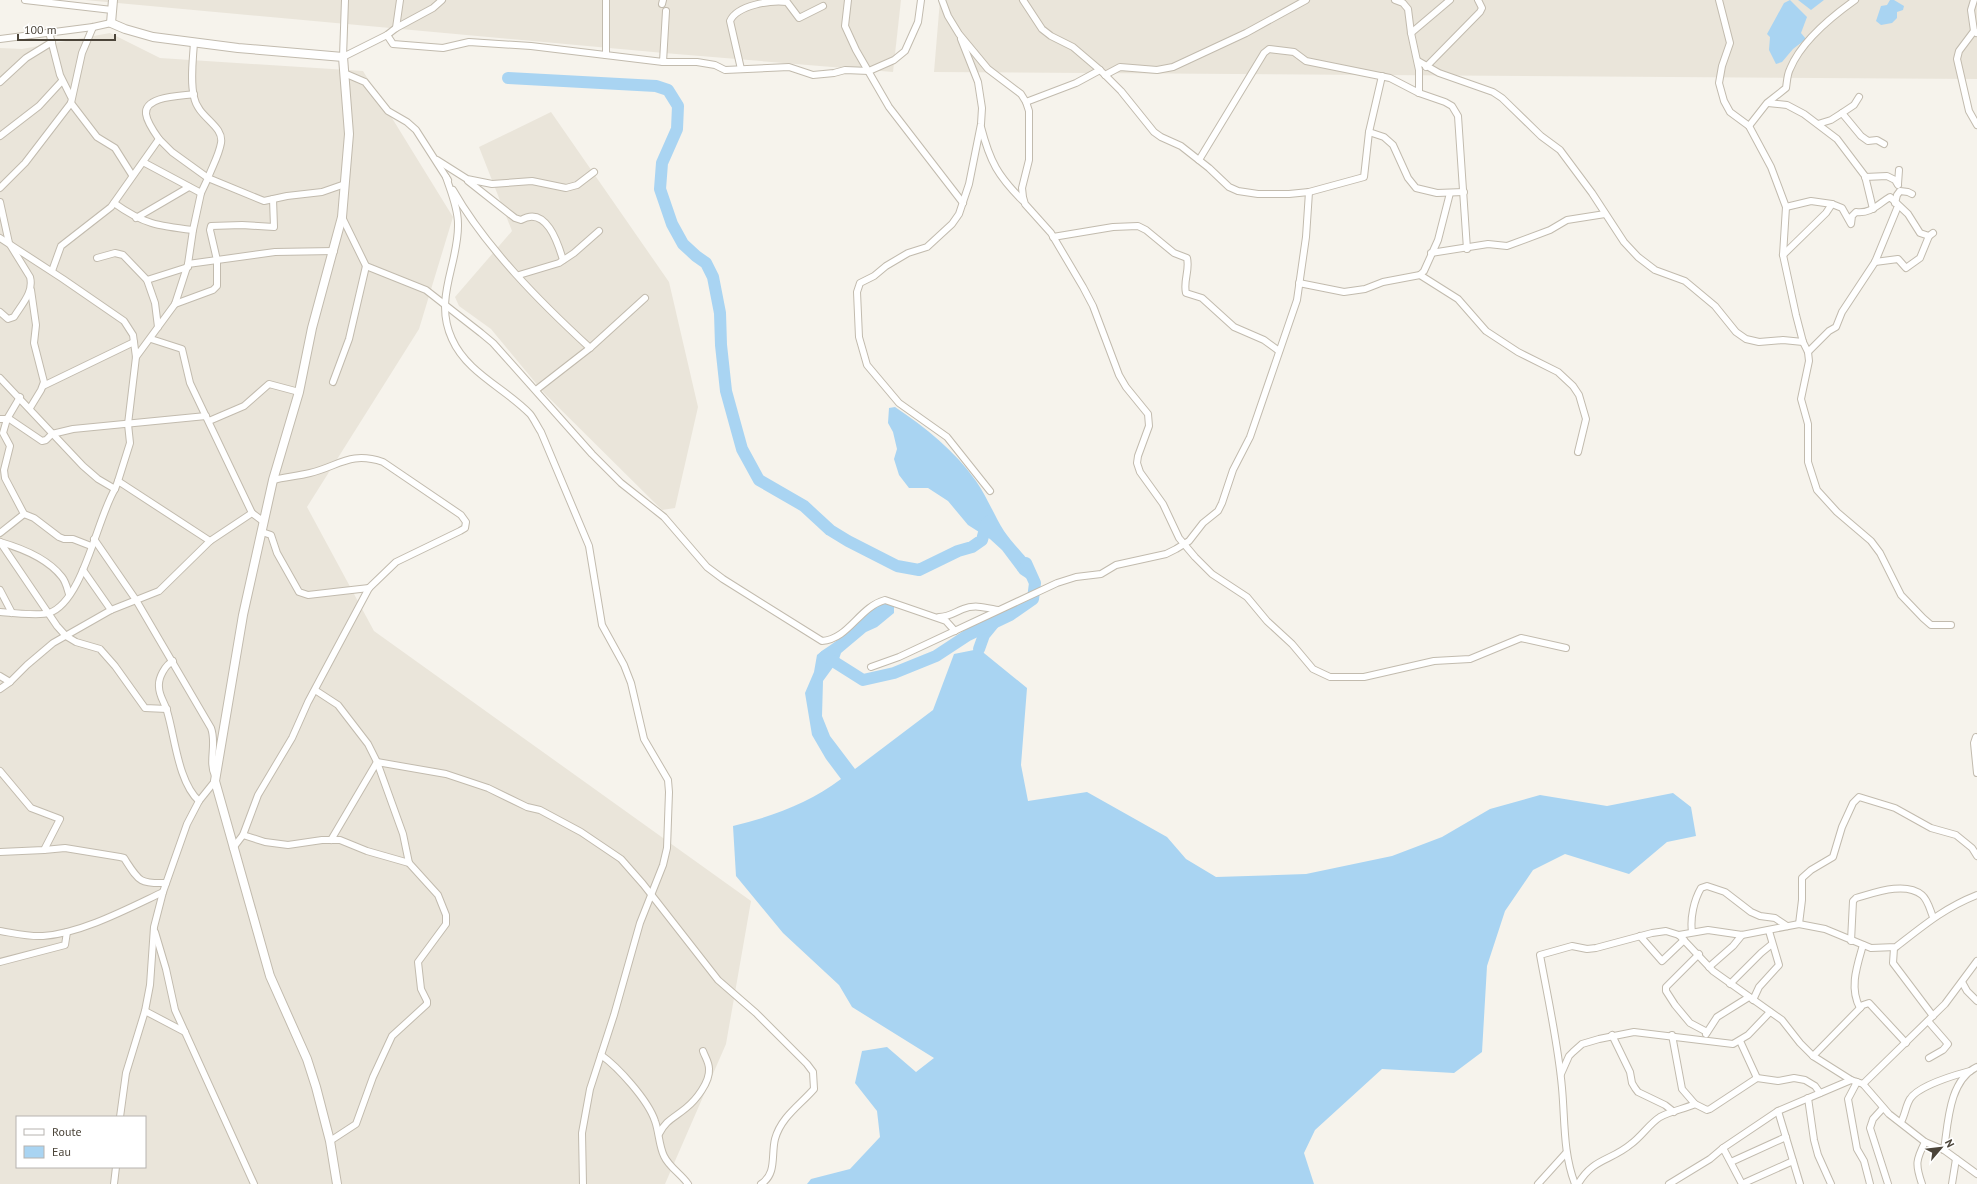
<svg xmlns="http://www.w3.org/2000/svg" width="1977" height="1184" font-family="'PT Sans',sans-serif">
	<rect width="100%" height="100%" fill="#f6f3ec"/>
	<!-- residential -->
	<g fill="#eae5da" fill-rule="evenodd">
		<polygon points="85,0 901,0 893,72 664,53"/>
		<polygon points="940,0 1977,0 1977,79 934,72"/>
		<path d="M110,33l50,25 203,13 90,146 -34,112 -112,178 67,124 377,270 -25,143 -61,140h-665v-1136l22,1zM17,1117h128v50h-128z"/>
		<polygon points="551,112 669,282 698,407 675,508 662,510 544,393 491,329 459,306 455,297 512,231 479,147"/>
	</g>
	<!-- water -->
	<g fill="#a9d4f2">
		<polygon points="1790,0 1807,17 1801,33 1806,39 1793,49 1782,62 1776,64 1769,50 1770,37 1767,34 1784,3"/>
		<polygon points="1798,0 1824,0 1811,10"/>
		<polygon points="1890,0 1894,0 1904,6 1903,10 1897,12 1897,18 1892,23 1881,25 1876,21 1881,6 1887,5"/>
		<path d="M895,407c30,20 60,44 81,74 11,16 18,34 28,50 10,15 24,26 32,41l-1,3 -6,5 -9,-6 -18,-24 -12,-11 -22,-14 -20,-24 -20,-13h-19l-10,-13 -5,-16 3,-10 -4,-17 -5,-9 1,-15z"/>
		<path d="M889,602l5,4v7l-17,14 -11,5 -25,21 -2,6 -16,22 -1,35 8,20 25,33 78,-59 21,-56 25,-5 48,39 -6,77 7,36 59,-9 80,45 19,22 30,18 90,-3 86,-18 50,-19 48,-28 50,-14 67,11 66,-13 18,14 5,29 -29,6 -38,32 -64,-20 -32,16 -28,41 -18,55 -5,86 -28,21 -72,-4 -67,61 -11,23 10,31h-507l4,-5 39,-10 30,-32 -3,-26 -22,-28 7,-32 25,-4 29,25 18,-14 -82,-51 -13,-22 -56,-52 -47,-57 -3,-50c38,-9 76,-23 108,-47l-15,-20 -14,-24 -7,-42 9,-21 3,-17c8,-7 17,-12 25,-18 17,-13 22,-33 47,-35z"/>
	</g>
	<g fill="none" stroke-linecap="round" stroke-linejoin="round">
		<!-- river -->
		<g stroke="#a9d4f2" stroke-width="12">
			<polyline points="508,78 656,86 668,90 678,106 677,129 662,163 660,189 672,224 683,244 696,256 706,263 713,277 720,313 721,345 726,391 742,449 759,480 804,506 830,530 848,541 897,566 919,570 958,551 972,547 982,540 986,525 989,521"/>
			<polyline points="979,649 984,635 993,624"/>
			<polyline points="825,656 863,680 894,673 936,656 968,635 1010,615 1033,599 1035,583 1026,563"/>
		</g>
		<defs>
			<g id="minor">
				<polyline points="25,0 112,10"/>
				<polyline points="345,0 343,57 387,35 396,28 400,0"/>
				<polyline points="606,0 606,55"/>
				<polyline points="848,0 845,26 856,50 889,107 963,203"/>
				<polyline points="942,0 948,16 959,34 988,69 1021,94 1026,102 1029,111 1029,160 1022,188 1023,197 1025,204 1051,233 1083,287 1093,306 1119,375 1126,387 1148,414 1149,426 1138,456 1137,463 1140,472 1163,504 1179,538 1195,557 1212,574 1247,597 1267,621 1292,644 1313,669 1330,677 1364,677 1434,661 1470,659 1521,638 1566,648"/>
				<polyline points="1023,0 1042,29 1051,36 1073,47 1100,70 1121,91 1154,132 1161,137 1181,146 1209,168 1229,187 1238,191 1258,194 1289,194 1309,192 1364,177 1369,132 1382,76"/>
				<polyline points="1395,0 1403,3 1408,9 1411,33 1419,70 1419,93"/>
				<polyline points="1719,0 1730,43 1722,66 1719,83 1724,101 1730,112 1749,126 1771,167 1786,207 1783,255 1796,315 1803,342 1808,352 1809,361 1801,399 1808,424 1808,462 1817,490 1837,512 1871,541 1880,553 1901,595 1923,618 1931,625 1951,625"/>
				<polyline points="1974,0 1971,10 1974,31 1976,33"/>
				<polyline points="662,4 663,0"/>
				<polyline points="396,28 433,8 442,0"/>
				<polyline points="1974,31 1959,51 1957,59 1969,111 1977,125"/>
				<polyline points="49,32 60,75 71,97"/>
				<polyline points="1411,33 1450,0"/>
				<polyline points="387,35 393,44 443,48 469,42 531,46 663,62 666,11"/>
				<polyline points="0,39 93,27 111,23"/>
				<polyline points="961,39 978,82 982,108 981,124 969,184 959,214 952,224 927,247 908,253 886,266 874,276 860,283 857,292 859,337 867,365 899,403 947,437 990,491"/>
				<path d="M194,42c-1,18 -4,38 0,55 4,21 30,28 27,46 -2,12 -9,24 -13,35l56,23 23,-5 35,-4 23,-8"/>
				<polyline points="1418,61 1439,73 1493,92 1502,98 1541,136 1560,150 1592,193 1624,242 1638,257 1655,270 1685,281 1715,306 1736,332 1746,339 1759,342 1783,340 1803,342"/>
				<polyline points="663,62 697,62 715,65 725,70 789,67 813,75 834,73 845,70 869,71 894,60 905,51 918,22 921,0"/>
				<polyline points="1426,67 1480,12 1482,8 1478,0"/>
				<path d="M741,69l-11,-48c7,-16 41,-21 57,-19l12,16 24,-12"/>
				<polyline points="344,73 365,82 388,111 407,122 416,130 448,180"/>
				<polyline points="1105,75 1120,67 1157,70 1173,67 1246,33 1306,0"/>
				<polyline points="0,82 26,58 52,42"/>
				<polyline points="1026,102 1076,83 1100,70"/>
				<polyline points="71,103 97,137 115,148 132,175"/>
				<polyline points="1768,103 1787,105 1804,114 1837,139 1865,176 1873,209"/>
				<polyline points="1842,113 1854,105 1859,97"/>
				<polyline points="1818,124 1831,120 1842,113 1861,136 1868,141 1877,140 1884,144"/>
				<path d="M1749,126l18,-23 19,-15c1,-6 1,-13 4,-19 11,-27 41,-52 65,-69"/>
				<path d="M981,127c9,35 17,49 42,74"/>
				<polyline points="1369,132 1384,137 1393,145 1408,178 1416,188 1437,193 1464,192"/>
				<polyline points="0,136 39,106 62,81"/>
				<path d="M159,139c-5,-7 -12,-17 -13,-25 -2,-18 35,-18 48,-20"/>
				<polyline points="437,160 467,179 492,184 532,181 566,188 577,185 594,172"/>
				<polyline points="1199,160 1264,53 1269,49 1294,52 1306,61 1390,78 1419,93 1445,102 1452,106 1458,116 1467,249"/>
				<path d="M446,177c5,15 12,31 12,47 1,40 -25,74 -6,115 15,34 53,49 78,75 4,5 7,12 11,18l48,114 13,79 22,40 7,18 13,56 24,41 1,12 -2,56 -4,17 -23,58 -26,92 -24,74 -8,44 1,51"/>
				<polyline points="1865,177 1887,176 1895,180 1898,185"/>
				<path d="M468,181l47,37 6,2c25,-15 37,23 42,40"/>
				<polyline points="1898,184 1899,170"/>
				<polyline points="0,188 25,163 71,103 82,53 93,27"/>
				<path d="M453,190c33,58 88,113 137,158"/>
				<path d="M0,202l9,41 21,34c4,15 -8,27 -16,40l-6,2 -8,-7"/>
				<path d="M114,203c29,21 44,23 79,27"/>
				<polyline points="1895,203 1897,195 1900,191 1908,192 1912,194"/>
				<polyline points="1786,207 1811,201 1832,204"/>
				<path d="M342,217l24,49 60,24 55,43 12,10 99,111 29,29 43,34 43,50 16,12 99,62c27,-2 37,-34 63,-41l61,21 9,10"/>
				<polyline points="136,218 189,187"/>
				<path d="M1053,237l60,-10 25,-1 8,4 28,23 13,5c3,12 -4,23 -1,35l16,5 32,29 30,13 15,11"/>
				<polyline points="0,238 63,279 124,321 133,335 136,357 128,424 130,443 118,481"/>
				<polyline points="1431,253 1488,244 1507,246 1550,230 1567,220 1605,214"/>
				<path d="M1783,255l43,-42 6,-9 10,4 9,16 1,-8 4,-4c15,2 22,-8 34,-15l18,17 12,19 9,3 4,-3"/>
				<polyline points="97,258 115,253 123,255 147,280 155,303 158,327"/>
				<polyline points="1875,262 1898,259 1906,268 1920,258 1929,236"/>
				<polyline points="188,264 193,230 201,193"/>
				<polyline points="52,271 61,246 111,207 159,139 172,152 208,178 201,193 143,162"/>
				<polyline points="519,275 559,263 574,253 599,231"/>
				<polyline points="1420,275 1458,299 1486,331 1518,352 1558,372 1573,386 1579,395 1586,419 1578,452"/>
				<polyline points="147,280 188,267"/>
				<polyline points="1299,283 1344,292 1365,289 1383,282 1420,275 1424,271 1438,240 1450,193"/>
				<polyline points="175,304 213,290 217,286 217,260 210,230 211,226 242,225 274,227 273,199"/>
				<polyline points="151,339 182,349 190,383 252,513"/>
				<polyline points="1808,352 1829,331 1836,327 1842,312 1875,262 1898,206"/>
				<polyline points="136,357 175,304 188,264 275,252 334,251"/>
				<polyline points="0,378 83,466 98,479 115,489 118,481 210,541 252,513 264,522"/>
				<polyline points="333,382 349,339 366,266"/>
				<polyline points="43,386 134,342"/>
				<polyline points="536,390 590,348 645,298"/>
				<polyline points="30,408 41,390 44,382 34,343 36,325 31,290"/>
				<polyline points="8,418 42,441 46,440 52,434 73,429 206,416"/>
				<polyline points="0,419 7,419 20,397"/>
				<polyline points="209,421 244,406 269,384 299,392"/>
				<polyline points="24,514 34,518 59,537 64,539 73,539 91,546"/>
				<polyline points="262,532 271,535 277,553 299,592 308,595 369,588"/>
				<polyline points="0,533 24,514 5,478 4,470 10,446 3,433 7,419"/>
				<path d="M94,539l42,61 75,128c6,16 -3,33 4,48"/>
				<polyline points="0,542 57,626 66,636 76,642 100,649 115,666 145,708 167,709"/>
				<path d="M0,542c21,6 48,17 62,35 4,5 5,11 7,17"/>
				<polyline points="83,570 111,610"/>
				<polyline points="0,590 12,613"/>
				<path d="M0,612c11,1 40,4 49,1 34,-11 48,-95 66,-124"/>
				<path d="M939,617c10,0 16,-5 24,-8 12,-5 24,-1 35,1"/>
				<path d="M173,661c-8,4 -15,17 -14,26 0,9 6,16 8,24 8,26 11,71 32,90"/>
				<polyline points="871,667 899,657 1057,583 1076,577 1101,574 1116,565 1166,554 1176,549 1189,541 1203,523 1218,511 1222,503 1233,470 1250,437 1297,300 1306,237 1309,192"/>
				<polyline points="0,676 10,682 0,689"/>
				<polyline points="10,682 27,665 53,643 111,610 159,591 210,541"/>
				<polyline points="315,690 338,705 368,744 377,762 403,834 409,863"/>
				<polyline points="1976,737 1974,743 1977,773"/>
				<path d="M377,762l69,12 42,14 39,19 13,3 41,22 40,27 22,25 75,96 38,33 51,51 6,8 1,17c-14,16 -33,28 -39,50 -4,16 2,35 -14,45"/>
				<polyline points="0,771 31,808 60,819 44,850 0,852"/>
				<polyline points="243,835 265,842 288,845 322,840 340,840 367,851 409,863 438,895 446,915 446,924 418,962 421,989 427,1001 427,1004 392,1036 373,1077 356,1124 330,1141"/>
				<polyline points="331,840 377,762"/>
				<path d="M233,848l10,-13 15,-40 34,-57 16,-36 61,-114 27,-26 64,-31 5,-3 1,-6 -5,-7 -78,-53c-33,-11 -44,4 -73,11 -12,3 -25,4 -37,7"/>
				<path d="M44,850l21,-2 55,9 4,1c15,23 15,26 42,25"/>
				<polyline points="1799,924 1802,900 1802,878 1811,870 1833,857 1842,827 1853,803 1859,797 1895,808 1931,828 1956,835 1972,848 1977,856"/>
				<path d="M0,931c13,2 29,6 43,5 39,-3 84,-27 120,-44"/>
				<polyline points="155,932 166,969 175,1010 254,1184"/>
				<path d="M1692,932c-2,-14 2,-32 9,-44l6,-2 18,6 26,20 9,4 15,2 12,8"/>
				<path d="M1679,935l29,-5 34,5 57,-11 26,5 46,19 25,-1c27,-21 48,-39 81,-52"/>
				<polyline points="1640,936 1662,961 1684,940"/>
				<path d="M1851,941l2,-40 3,-3c18,-5 49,-17 66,-3 6,5 8,15 11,22"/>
				<polyline points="1894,948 1893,963 1933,1016"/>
				<polyline points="1699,954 1666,987 1666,991 1675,1005 1690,1023 1707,1032"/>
				<polyline points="0,962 65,945 67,932"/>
				<polyline points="1709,967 1733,946 1742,935"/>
				<polyline points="1962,982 1967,991 1977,1001"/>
				<polyline points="1730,984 1761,953 1772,944"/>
				<polyline points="1753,1000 1759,987 1779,965 1769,931"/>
				<path d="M1860,1008c-11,-20 -3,-42 3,-63"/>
				<polyline points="145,1011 185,1032"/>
				<polyline points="1928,1021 1948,1044 1943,1050 1929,1058"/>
				<polyline points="1706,1034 1717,1017 1749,997"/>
				<polyline points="1612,1035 1630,1072 1632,1083 1635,1088 1638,1092 1665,1105 1674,1112"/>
				<polyline points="1672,1035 1682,1089 1695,1104"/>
				<polyline points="1740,1041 1757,1078"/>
				<path d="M601,1055c17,12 47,45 54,66 4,11 4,25 9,35 5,11 17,18 24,28"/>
				<polyline points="1813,1056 1863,1005 1869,1003 1906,1043"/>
				<polyline points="1561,1074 1569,1056 1573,1052 1582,1044 1599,1039 1634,1032 1733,1044 1748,1035 1770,1012"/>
				<polyline points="1857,1082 1848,1099 1857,1149 1864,1161 1870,1184"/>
				<polyline points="1863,1084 1945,1004 1977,961"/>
				<polyline points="1808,1098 1814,1140 1818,1155 1831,1184"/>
				<polyline points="1883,1108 1873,1119 1870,1128 1888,1184"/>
				<polyline points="1778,1111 1800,1184"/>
				<polyline points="120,1117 126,1073 145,1011 150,985 154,927 163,892 187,824 199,801 215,781"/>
				<path d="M1901,1122c4,-7 5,-17 9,-23 8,-13 45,-24 60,-28"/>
				<path d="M659,1134c7,-14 15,-16 27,-26 10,-8 24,-26 23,-39 0,-7 -4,-12 -6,-18"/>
				<polyline points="1723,1148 1742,1184"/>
				<path d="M1944,1150c4,-27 5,-70 33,-83"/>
				<polyline points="1731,1162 1786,1137"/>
				<polyline points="114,1184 116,1167"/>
				<polyline points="1538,1184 1566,1153"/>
				<path d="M1575,1184c-12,-31 -10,-64 -13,-96 -4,-45 -14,-89 -22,-133l32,-9 15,3 9,-1 56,-15 14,-2 13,4 34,36 69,49 18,23 13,13 38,24 12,4 26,30 36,28 19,8 33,24"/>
				<path d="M1578,1184c15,-26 33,-23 53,-40 11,-8 18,-20 29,-27 11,-6 24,-8 35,-13l12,6 3,-1 47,-31 21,3 16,-3 11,2 10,6 5,7"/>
				<polyline points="1669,1184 1710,1159 1723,1148 1778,1111 1851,1080"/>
				<polyline points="1742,1184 1793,1161"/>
				<path d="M1922,1184c-7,-20 -6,-24 3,-42"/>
				<polyline points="1952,1184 1956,1159"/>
			</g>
			<polyline id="tertiary" points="113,0 111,23 125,29 153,37 238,48 343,57 349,134 342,217 312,328 299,392 273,480 243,615 215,781 270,976 307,1059 316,1087 330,1141 337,1184"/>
		</defs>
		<!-- minor casing -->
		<use href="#minor" stroke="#c2bbae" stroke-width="8"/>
		<!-- tertiary casing -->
		<use href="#tertiary" stroke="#c2bbae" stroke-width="10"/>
		<!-- minor -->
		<use href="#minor" stroke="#fff" stroke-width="6"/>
		<!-- tertiary -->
		<use href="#tertiary" stroke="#fff" stroke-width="8"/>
	</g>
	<!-- legend -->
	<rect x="16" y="1116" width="130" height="52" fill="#ffffff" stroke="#b7b4b0"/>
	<rect x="24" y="1129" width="20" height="6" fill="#ffffff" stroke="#b7b4b0"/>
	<text x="52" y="1136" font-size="12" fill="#4b4439">Route</text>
	<rect x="24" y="1146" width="20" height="12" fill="#a9d4f2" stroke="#b7b4b0"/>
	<text x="52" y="1156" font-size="12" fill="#4b4439">Eau</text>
	<!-- north arrow -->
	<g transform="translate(1941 1148) rotate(62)" stroke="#ffffff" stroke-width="3" paint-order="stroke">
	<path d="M0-3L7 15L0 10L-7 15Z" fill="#4b4439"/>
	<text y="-6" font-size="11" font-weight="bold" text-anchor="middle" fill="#4b4439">N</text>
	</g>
	<!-- scale -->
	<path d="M18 34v6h97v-6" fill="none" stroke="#4b4439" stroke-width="2"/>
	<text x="24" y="34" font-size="12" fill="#4b4439" stroke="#ffffff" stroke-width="3" paint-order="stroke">100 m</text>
</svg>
